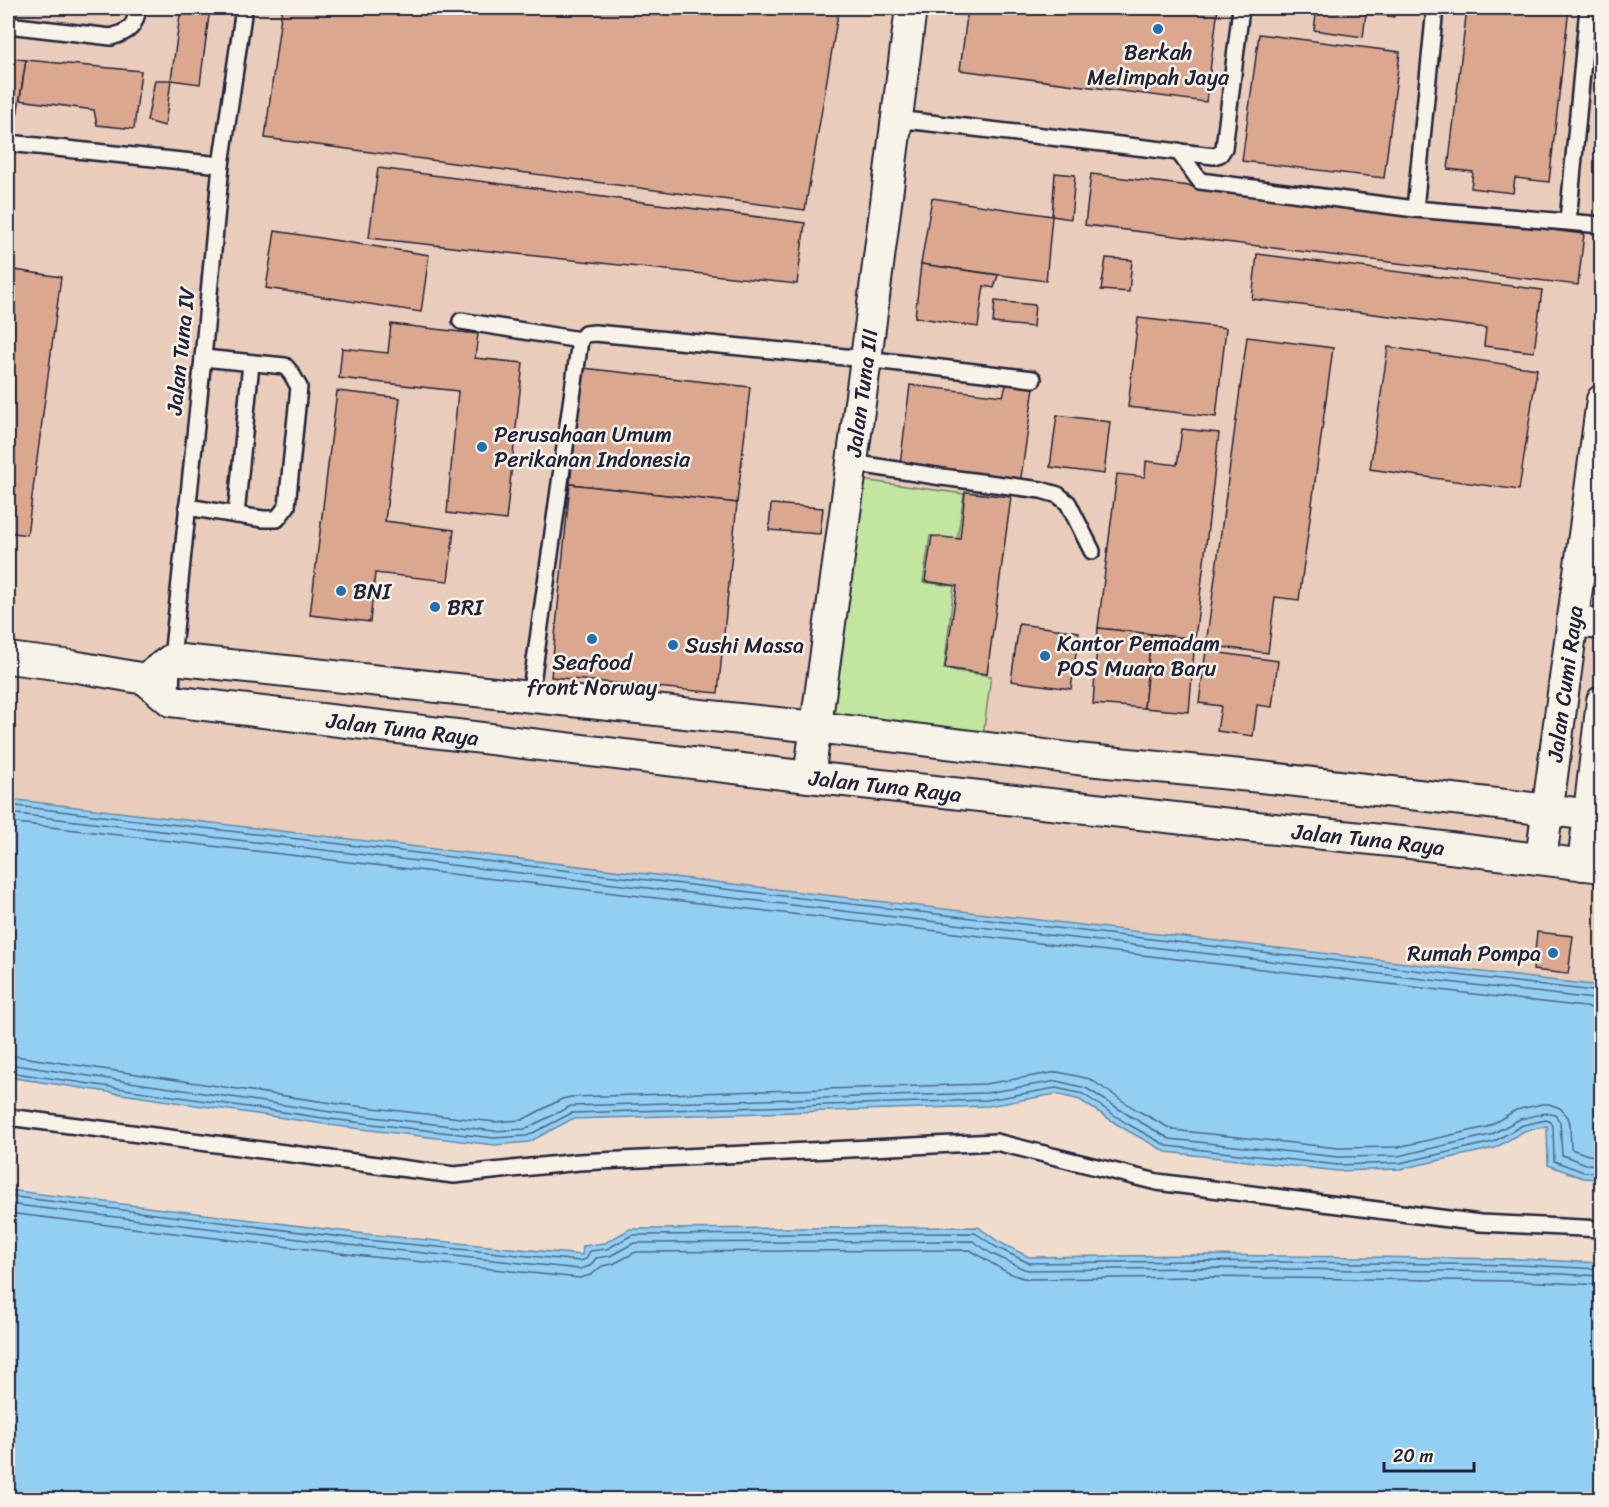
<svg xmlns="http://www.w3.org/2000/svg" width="1609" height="1507" font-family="Sriracha,sans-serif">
	<rect width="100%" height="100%" fill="#efdccd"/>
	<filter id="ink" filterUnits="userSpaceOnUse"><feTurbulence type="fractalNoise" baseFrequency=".0167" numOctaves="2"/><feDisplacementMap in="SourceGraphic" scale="12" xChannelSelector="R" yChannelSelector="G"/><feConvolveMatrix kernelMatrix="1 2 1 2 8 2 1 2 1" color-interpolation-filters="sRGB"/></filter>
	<g filter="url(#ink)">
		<!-- built -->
		<polygon fill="#e9ccba" points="8,8 1601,8 1601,986 8,799"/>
		<!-- green -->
		<polygon fill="#c2e59f" stroke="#72846d" stroke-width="1.5" points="862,480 964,494 957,540 930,536 923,582 954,586 944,669 991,676 982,743 829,723"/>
		<!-- water -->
		<g fill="#93cef3" stroke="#6689a9" stroke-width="1.5">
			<polygon points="8,799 1601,986 1601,1179 1583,1178 1548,1165 1547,1126 1524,1131 1495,1148 1400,1169 1338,1171 1166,1152 1123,1128 1080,1100 1056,1094 988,1106 572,1119 529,1142 495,1145 337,1126 8,1077"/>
			<polygon points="8,1190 366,1234 582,1255 583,1246 605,1243 630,1229 978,1227 999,1242 1029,1257 1202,1255 1520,1259 1601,1263 1601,1499 8,1499"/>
		</g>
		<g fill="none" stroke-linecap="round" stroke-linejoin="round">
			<!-- shore -->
			<g stroke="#4f6785" stroke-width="1.5">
				<polyline points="8,805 1602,992"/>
				<polyline points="8,813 1602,1000"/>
				<polyline points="8,822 1602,1009"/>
				<polyline points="8,1055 339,1104 495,1122 522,1120 562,1099 571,1097 985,1084 1058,1072 1090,1079 1135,1109 1173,1130 1338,1148 1398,1147 1487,1127 1516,1110 1542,1104 1549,1104 1560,1108 1568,1117 1570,1124 1571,1149 1588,1155 1602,1156"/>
				<polyline points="8,1064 338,1113 495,1131 525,1129 571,1106 986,1093 1057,1081 1086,1088 1130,1116 1170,1139 1338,1157 1398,1156 1490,1135 1520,1119 1546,1113 1555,1115 1560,1122 1562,1155 1586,1164 1602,1165"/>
				<polyline points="8,1072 337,1120 494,1138 527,1136 572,1113 987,1100 1056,1088 1083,1094 1126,1123 1167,1146 1338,1165 1400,1163 1493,1142 1523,1125 1546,1120 1551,1122 1553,1126 1554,1161 1584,1172 1602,1173"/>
				<polyline points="8,1196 366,1240 580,1261 586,1259 590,1251 607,1249 632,1235 975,1233 996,1247 1029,1263 1202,1261 1520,1265 1602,1269"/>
				<polyline points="8,1204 365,1247 580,1269 590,1266 596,1258 610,1256 634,1243 973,1241 992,1254 1024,1269 1029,1270 1202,1268 1519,1272 1602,1276"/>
				<path d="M8,1213l356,43 216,22 11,-3 11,-9 11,-2 23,-12 334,-2c18,10 37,26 59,29l173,-2 317,4 83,4"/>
			</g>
		</g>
		<!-- building -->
		<g fill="#dba88f" stroke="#22223b" stroke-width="1.5">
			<polygon points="181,8 210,8 200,84 171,80"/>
			<polygon points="282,8 839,8 805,210 265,138"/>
			<polygon points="968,8 1218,8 1206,102 960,70"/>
			<polygon points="1317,8 1395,8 1394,17 1366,13 1363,37 1314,30"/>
			<polygon points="1467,8 1569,8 1549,182 1515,178 1513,193 1471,188 1473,172 1448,169"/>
			<polygon points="1259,34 1400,52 1384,178 1242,161"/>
			<polygon points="8,58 26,60 17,116 8,115"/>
			<polygon points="26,60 141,71 134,129 97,125 94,110 20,100"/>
			<polygon points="155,80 171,80 165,126 147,121"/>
			<polygon points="378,168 805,223 797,284 369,238"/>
			<polygon points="1055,173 1075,175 1071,219 1052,216"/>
			<polygon points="1091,174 1584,234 1578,285 1085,225"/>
			<polygon points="932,198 1052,216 1046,281 921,264"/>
			<polygon points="275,231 429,255 421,312 266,288"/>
			<polygon points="1257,254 1542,290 1534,352 1484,346 1486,328 1252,299"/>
			<polygon points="1106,258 1132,260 1129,292 1101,290"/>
			<polygon points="921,264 998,275 994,288 984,286 978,327 915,317"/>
			<polygon points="8,269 61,277 27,535 8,532"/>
			<polygon points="995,301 1035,305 1033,327 993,323"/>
			<polygon points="1138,318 1226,328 1216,417 1128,407"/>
			<polygon points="391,324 478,334 475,358 523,363 506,520 447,513 458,391 339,378 342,348 388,353"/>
			<polygon points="1247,337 1333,348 1299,600 1275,597 1268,653 1206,645"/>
			<polygon points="1388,347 1537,369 1519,490 1370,469"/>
			<polygon points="583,368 750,387 737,503 570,484"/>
			<polygon points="1007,382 1034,387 1020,484 900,465 910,385 1003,396"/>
			<polygon points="337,391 400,398 385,521 454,530 448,581 375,573 370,622 310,615"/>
			<polygon points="1057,415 1110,422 1104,474 1050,467"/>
			<polygon points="1182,429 1219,433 1195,639 1098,628 1117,474 1145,477 1146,461 1177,465"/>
			<polygon points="570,484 737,503 718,693 551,677"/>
			<polygon points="965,492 1011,497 987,674 945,668 957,586 925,581 932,536 960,539"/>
			<polygon points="771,504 823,508 820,534 769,530"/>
			<polygon points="1019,624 1079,632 1071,689 1011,681"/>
			<polygon points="1098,628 1151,634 1144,708 1093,704"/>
			<polygon points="1151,634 1195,639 1189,712 1144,708"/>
			<polygon points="1206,651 1278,661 1272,707 1257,705 1253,736 1217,731 1221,706 1199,703"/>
			<polygon points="1537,932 1573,936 1568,974 1533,970"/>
		</g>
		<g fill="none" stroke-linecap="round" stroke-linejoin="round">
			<defs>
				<g id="lane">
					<path d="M8,25l103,12c18,-5 24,-10 27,-29"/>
					<polyline points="896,119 1214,156 1220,154 1224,148 1241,8"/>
					<polyline points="8,143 221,165"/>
					<polyline points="1178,151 1200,181 1415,209 1602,225"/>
					<polyline points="1415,209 1435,8"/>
					<polyline points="1568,221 1588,8"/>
					<polyline points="461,321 580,340"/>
					<polyline points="852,463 942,477 1041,490 1058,495 1068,503 1092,551"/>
					<polyline points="187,507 263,519 277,519 287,506 299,387 291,373 285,366 203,358"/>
					<polyline points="236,515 251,363"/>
					<polyline points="530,697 580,340 585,334 595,333 866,359 1033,379"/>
					<polyline points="171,701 172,659 203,358 221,165 244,8"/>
					<polyline points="8,1117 454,1175 579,1162 996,1142 1157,1182 1480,1223 1602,1229"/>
				</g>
				<g id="street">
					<polyline points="1572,621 1602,624"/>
					<path id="s1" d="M8,658l64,8 73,13 26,22 638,76 447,50 154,16 192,24"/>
					<polyline points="145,679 172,659 816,727 1077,759 1261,777 1602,816"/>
					<path id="s2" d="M809,777l57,-418 45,-351"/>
					<path id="s3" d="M1541,859l61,-459"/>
					<polyline points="1583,865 1602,701"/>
				</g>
			</defs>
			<!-- lane casing -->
			<use href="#lane" stroke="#22223b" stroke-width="20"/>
			<!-- street casing -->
			<use href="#street" stroke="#22223b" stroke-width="34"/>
			<!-- lane -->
			<use href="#lane" stroke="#f7f3e8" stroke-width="15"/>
			<!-- street -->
			<use href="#street" stroke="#f7f3e8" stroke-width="30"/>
		</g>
	</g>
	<!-- markers -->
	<g fill="#1f6fb2" stroke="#f7f3e8" stroke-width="2">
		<circle cx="1158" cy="29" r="6"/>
		<circle cx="482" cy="447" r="6"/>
		<circle cx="341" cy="591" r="6"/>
		<circle cx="435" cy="607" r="6"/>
		<circle cx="592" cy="639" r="6"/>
		<circle cx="673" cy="645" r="6"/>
		<circle cx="1045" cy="656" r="6"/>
		<circle cx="1553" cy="953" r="6"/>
	</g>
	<g text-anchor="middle" stroke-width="5" stroke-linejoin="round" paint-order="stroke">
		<!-- poi labels -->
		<g font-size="22" fill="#22223b" stroke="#f7f3e8" text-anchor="start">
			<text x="1158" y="60" text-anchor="middle">Berkah<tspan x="1158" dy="25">Melimpah Jaya</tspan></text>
			<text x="494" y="442">Perusahaan Umum<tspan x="494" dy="25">Perikanan Indonesia</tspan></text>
			<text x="353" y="599">BNI</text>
			<text x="447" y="615">BRI</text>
			<text x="1057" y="651">Kantor Pemadam<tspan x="1057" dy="25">POS Muara Baru</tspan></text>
			<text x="685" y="653">Sushi Massa</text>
			<text x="592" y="670" text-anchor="middle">Seafood<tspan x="592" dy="25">front Norway</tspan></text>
			<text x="1541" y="961" text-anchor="end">Rumah Pompa</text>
		</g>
		<!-- street labels -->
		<g font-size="22" fill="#22223b" stroke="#f7f3e8">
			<text transform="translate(180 351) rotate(-84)" y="8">Jalan Tuna IV</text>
			<text dy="8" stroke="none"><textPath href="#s2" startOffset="388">Jalan Tuna III</textPath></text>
			<text dy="8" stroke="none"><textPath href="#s3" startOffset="177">Jalan Cumi Raya</textPath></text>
			<text dy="8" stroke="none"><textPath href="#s1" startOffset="406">Jalan Tuna Raya</textPath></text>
			<text dy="8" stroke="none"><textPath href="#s1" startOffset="892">Jalan Tuna Raya</textPath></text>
			<text dy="8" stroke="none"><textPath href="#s1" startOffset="1378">Jalan Tuna Raya</textPath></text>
		</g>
	</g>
	<!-- margin -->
	<rect width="1609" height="1507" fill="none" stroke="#f7f3e8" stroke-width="30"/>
	<rect x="15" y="15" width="1579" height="1477" fill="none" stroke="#22223b" stroke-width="2" filter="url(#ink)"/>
	<!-- scale -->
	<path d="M1384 1462v9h90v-9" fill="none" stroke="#22223b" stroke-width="3"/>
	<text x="1393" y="1462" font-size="18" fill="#22223b" stroke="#f7f3e8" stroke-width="4.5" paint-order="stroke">20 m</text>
</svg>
